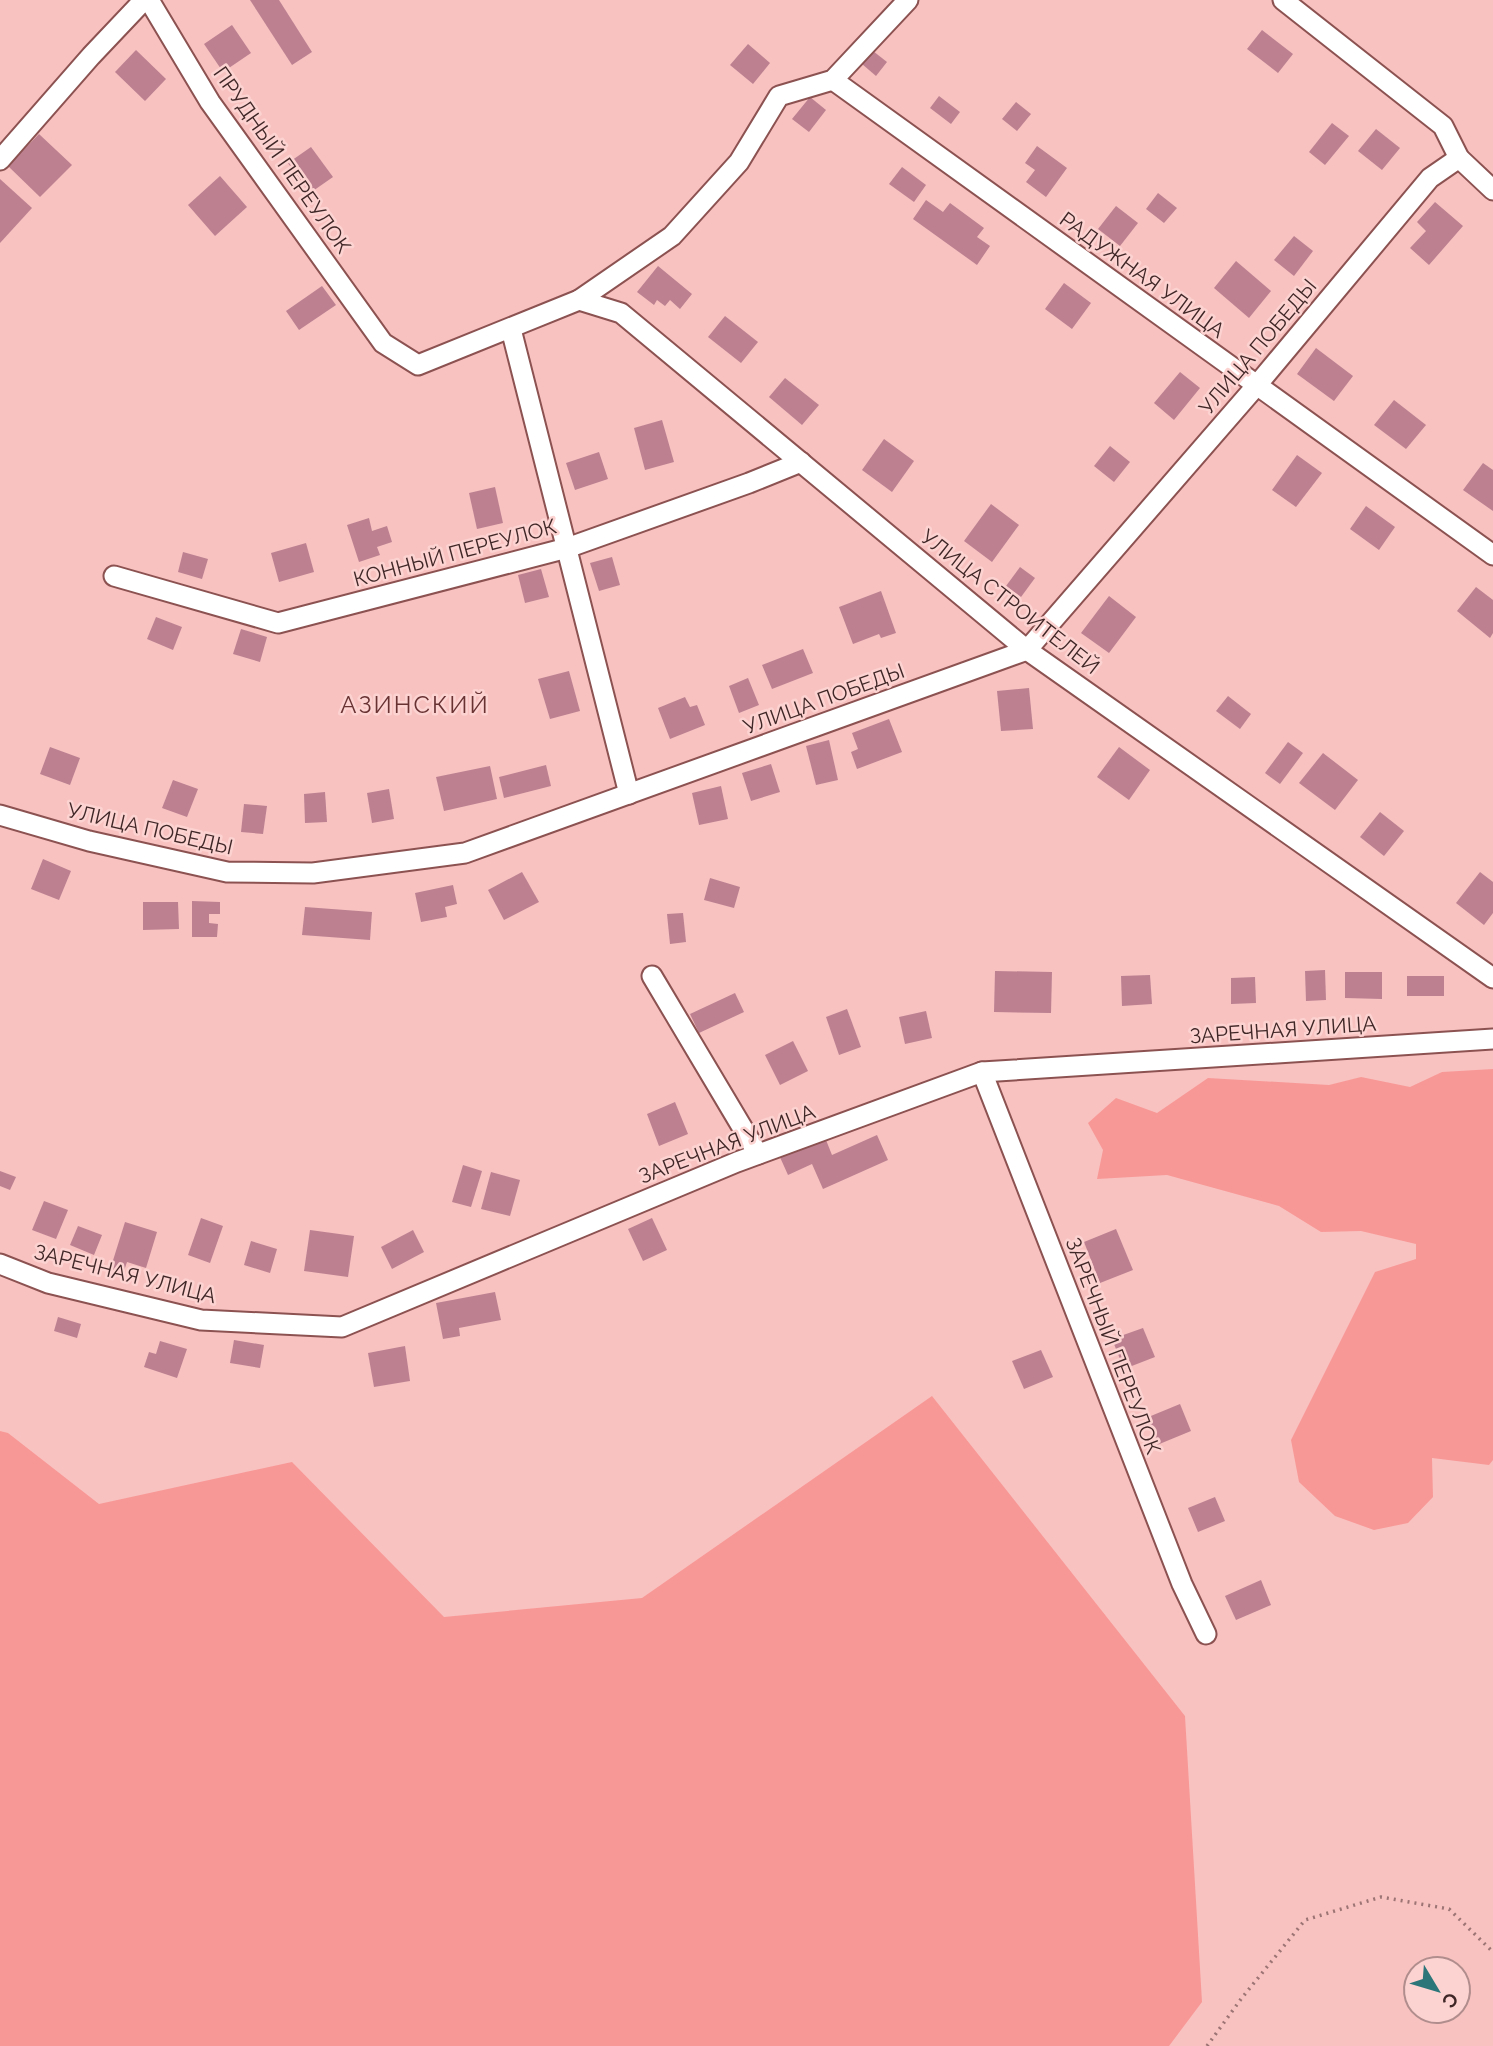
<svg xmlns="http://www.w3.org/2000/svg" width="1493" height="2046" font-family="Raleway,sans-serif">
	<rect width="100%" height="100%" fill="#f8c2c0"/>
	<!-- green -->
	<g fill="#f89896">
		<polygon points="1493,1069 1493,1460 1489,1465 1432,1458 1433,1497 1408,1523 1374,1530 1335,1516 1299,1482 1291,1440 1375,1272 1416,1259 1416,1244 1361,1231 1321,1232 1279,1206 1167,1175 1097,1179 1103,1150 1088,1123 1116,1098 1157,1113 1208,1078 1329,1085 1361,1077 1410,1087 1442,1072"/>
		<polygon points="932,1396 1185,1716 1202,2002 1169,2046 0,2046 0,1431 8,1433 99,1504 292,1462 444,1617 642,1598"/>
	</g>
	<!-- building -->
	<g fill="#bc8091">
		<polygon points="250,0 279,0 312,52 292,65"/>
		<polygon points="232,25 251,53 223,72 204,44"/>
		<polygon points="1262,30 1293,54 1278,73 1247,49"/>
		<polygon points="748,44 770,63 753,84 730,65"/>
		<polygon points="136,50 166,79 145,101 115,72"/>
		<polygon points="873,51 887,62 876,76 862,64"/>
		<polygon points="939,96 960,112 951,124 930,108"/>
		<polygon points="810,97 826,110 809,132 792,119"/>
		<polygon points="1016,102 1031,114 1017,131 1002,119"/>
		<polygon points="1332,123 1349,136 1325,165 1309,152"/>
		<polygon points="1376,129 1400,148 1382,170 1358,151"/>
		<polygon points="39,134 72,165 40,197 8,166"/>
		<polygon points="1037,146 1067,168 1046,197 1026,182 1035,170 1025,163"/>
		<polygon points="311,147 333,177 310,193 288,163"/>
		<polygon points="902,167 926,185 914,202 889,184"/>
		<polygon points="220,176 247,207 215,236 188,205"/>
		<polygon points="0,179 32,208 0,243"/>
		<polygon points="1158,193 1177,208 1164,223 1146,209"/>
		<polygon points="926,200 943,212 950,203 984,228 977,237 990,246 977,265 913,219"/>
		<polygon points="1435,202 1463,226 1429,265 1410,248 1426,231 1417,222"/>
		<polygon points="1116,206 1138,223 1120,246 1098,229"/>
		<polygon points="1294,236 1313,251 1294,276 1274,260"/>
		<polygon points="1236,261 1271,291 1249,318 1214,288"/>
		<polygon points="658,266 692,294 680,309 670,300 665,306 657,300 654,305 637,292"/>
		<polygon points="1064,283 1091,303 1072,329 1045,309"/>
		<polygon points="322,286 336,305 299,330 286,311"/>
		<polygon points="725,316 758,342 741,363 708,337"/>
		<polygon points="1316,348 1353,376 1334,401 1297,374"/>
		<polygon points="1180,372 1200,388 1174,420 1154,403"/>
		<polygon points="785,378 819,405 802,425 769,397"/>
		<polygon points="1394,400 1426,425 1406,449 1374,425"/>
		<polygon points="662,420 674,462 645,470 634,428"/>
		<polygon points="884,439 914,461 892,492 862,470"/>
		<polygon points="1110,446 1130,462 1114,482 1094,466"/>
		<polygon points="599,452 608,479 575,490 566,463"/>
		<polygon points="1297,455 1322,473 1296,507 1272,490"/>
		<polygon points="1483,463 1493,470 1493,511 1463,490"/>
		<polygon points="495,487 503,523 477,529 469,493"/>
		<polygon points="991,504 1019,525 992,562 964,541"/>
		<polygon points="1366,506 1395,527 1379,550 1350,529"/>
		<polygon points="369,518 372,531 387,526 392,542 377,547 380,555 359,562 347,525"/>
		<polygon points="306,543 314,572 279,582 271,553"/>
		<polygon points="183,552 208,559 202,579 178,572"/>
		<polygon points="612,557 620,585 599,591 590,563"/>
		<polygon points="1020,567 1035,578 1021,597 1006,586"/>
		<polygon points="541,569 549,597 525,603 518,575"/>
		<polygon points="1476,587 1493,600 1493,633 1490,638 1457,611"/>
		<polygon points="881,591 896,633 881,638 879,634 853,644 839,607"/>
		<polygon points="1109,596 1136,617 1109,653 1081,633"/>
		<polygon points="156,617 182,627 173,650 147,639"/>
		<polygon points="241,629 267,637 260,662 233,654"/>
		<polygon points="803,649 813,673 772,689 762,665"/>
		<polygon points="569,671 580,711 550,719 538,679"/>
		<polygon points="748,678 759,705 739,713 729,686"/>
		<polygon points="1029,688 1033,729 1001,731 997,691"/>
		<polygon points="1228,696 1251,714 1240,729 1216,711"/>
		<polygon points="685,697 690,707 697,705 705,725 670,739 658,708"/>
		<polygon points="889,719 902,752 857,769 851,752 858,749 852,733"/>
		<polygon points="829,740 838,780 816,785 806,746"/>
		<polygon points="1288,742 1303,753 1280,784 1265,773"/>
		<polygon points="50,747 80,758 70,785 40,774"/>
		<polygon points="1119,747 1150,770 1129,800 1097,777"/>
		<polygon points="1323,753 1358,780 1335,810 1299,783"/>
		<polygon points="771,764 780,792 751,801 742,773"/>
		<polygon points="546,765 551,786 504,798 499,777"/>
		<polygon points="490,766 497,799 444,811 436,777"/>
		<polygon points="173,780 198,789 187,817 162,808"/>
		<polygon points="721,786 728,819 699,825 692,793"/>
		<polygon points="389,789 394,819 372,823 367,793"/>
		<polygon points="325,792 327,822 305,823 304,794"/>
		<polygon points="244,804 267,806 263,834 241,832"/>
		<polygon points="1380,812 1404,831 1384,856 1360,837"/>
		<polygon points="43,859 71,871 59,900 31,889"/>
		<polygon points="522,872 539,902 504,920 488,890"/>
		<polygon points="1480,872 1493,882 1493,913 1484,925 1456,903"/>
		<polygon points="710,878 740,887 734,908 704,900"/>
		<polygon points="453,885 457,904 445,907 447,917 421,922 415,893"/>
		<polygon points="192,901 220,902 220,914 209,914 209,923 218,924 217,937 192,937"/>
		<polygon points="143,902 178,902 179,929 143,930"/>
		<polygon points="305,907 372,912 370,940 302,935"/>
		<polygon points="683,913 686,942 670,944 667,914"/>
		<polygon points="1325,970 1326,1000 1306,1001 1305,971"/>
		<polygon points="995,971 1052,972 1051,1013 994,1012"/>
		<polygon points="1345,972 1382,972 1382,999 1345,998"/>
		<polygon points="1150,975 1152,1004 1122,1006 1121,976"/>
		<rect x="1407" y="976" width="37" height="20"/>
		<polygon points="1255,977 1256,1003 1231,1004 1231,978"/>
		<polygon points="735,993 744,1012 699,1033 690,1014"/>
		<polygon points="847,1009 861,1047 839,1055 826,1017"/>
		<polygon points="926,1011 932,1038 905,1044 899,1017"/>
		<polygon points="793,1041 808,1071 780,1085 765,1055"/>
		<polygon points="675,1102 688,1134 659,1146 647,1114"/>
		<polygon points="824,1135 832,1155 877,1135 888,1160 823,1189 812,1164 788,1175 779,1155"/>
		<polygon points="463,1165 482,1171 471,1207 452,1202"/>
		<polygon points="0,1171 16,1177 10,1190 0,1186"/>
		<polygon points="491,1172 520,1180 510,1216 481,1209"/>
		<polygon points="44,1201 68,1210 56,1239 32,1230"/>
		<polygon points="201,1218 223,1226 210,1263 188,1255"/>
		<polygon points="652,1218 667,1250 643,1261 628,1229"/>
		<polygon points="125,1222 157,1232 146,1268 127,1262 123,1274 110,1270"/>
		<polygon points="78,1226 102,1235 94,1255 70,1245"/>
		<polygon points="1116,1229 1133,1270 1100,1283 1084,1242"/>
		<polygon points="310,1230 354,1236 348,1277 304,1271"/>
		<polygon points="413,1230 424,1252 392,1269 381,1247"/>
		<polygon points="251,1241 277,1249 270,1273 244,1265"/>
		<polygon points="495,1292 501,1320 459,1328 460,1336 443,1339 436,1303"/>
		<polygon points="58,1317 81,1324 77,1338 54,1331"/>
		<polygon points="1143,1328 1155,1357 1124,1369 1112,1339"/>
		<polygon points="234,1340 264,1345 260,1368 230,1363"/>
		<polygon points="160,1341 187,1349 177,1378 144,1367 149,1352 156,1354"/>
		<polygon points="405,1346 410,1381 374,1387 368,1353"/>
		<polygon points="1041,1350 1053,1377 1024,1389 1012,1361"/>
		<polygon points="1180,1404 1191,1431 1157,1445 1146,1418"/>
		<polygon points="1215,1497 1225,1521 1198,1532 1188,1508"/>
		<polygon points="1261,1580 1271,1605 1236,1620 1225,1596"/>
	</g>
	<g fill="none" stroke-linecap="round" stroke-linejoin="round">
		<defs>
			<g id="minor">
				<polyline points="149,0 210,102 383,343 418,365 579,300 672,236 739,162 779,96 833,80 908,0"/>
				<polyline points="1283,0 1443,126 1459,158 1493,190"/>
				<polyline points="833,80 1493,555"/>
				<polyline points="0,160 91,56 144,0"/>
				<polyline points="579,300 621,313 1027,650 1493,978"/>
				<polyline points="511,329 629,794"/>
				<polyline points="114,576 278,623 567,548 749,483 801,462"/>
				<polyline points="0,815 89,841 227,872 313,873 465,853 1027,650 1257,385 1430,178 1459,158"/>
				<polyline points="652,976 758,1154"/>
				<polyline points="982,1072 1182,1584 1206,1634"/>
				<polyline points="0,1264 48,1283 201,1320 342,1327 737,1162 982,1072 1493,1039"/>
			</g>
		</defs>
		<!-- minor casing -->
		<use href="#minor" stroke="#8b5251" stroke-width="23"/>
		<!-- path -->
		<polyline stroke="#9b7473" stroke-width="3.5" stroke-dasharray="2 5" stroke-linecap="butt" points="1207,2046 1241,1999 1305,1920 1381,1897 1449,1909 1493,1952"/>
		<!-- minor -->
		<use href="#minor" stroke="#fff" stroke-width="19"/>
	</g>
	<g text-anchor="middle" stroke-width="5" stroke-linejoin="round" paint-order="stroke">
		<!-- street labels -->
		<g font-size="21" fill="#402727" stroke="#fcd3d1">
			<text transform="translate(282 160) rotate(55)" y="7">ПРУДНЫЙ ПЕРЕУЛОК</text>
			<text transform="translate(1142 275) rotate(36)" y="7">РАДУЖНАЯ УЛИЦА</text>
			<text transform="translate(1258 347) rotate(-50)" y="7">УЛИЦА ПОБЕДЫ</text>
			<text transform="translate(455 553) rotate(-15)" y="7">КОННЫЙ ПЕРЕУЛОК</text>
			<text transform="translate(1010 602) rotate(38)" y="7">УЛИЦА СТРОИТЕЛЕЙ</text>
			<text transform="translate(824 699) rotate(-20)" y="7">УЛИЦА ПОБЕДЫ</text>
			<text transform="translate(150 829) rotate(13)" y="7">УЛИЦА ПОБЕДЫ</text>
			<text transform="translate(1283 1030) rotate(-4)" y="7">ЗАРЕЧНАЯ УЛИЦА</text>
			<text transform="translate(727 1144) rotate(-21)" y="7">ЗАРЕЧНАЯ УЛИЦА</text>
			<text transform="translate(125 1274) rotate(14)" y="7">ЗАРЕЧНАЯ УЛИЦА</text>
			<text transform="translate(1113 1346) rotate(69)" y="7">ЗАРЕЧНЫЙ ПЕРЕУЛОК</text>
		</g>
		<!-- quarter labels -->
		<g font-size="24" letter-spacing="2" fill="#683233" stroke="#fcd3d1">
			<text x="415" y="713">АЗИНСКИЙ</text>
		</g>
	</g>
	<!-- north arrow -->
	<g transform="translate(1437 1990) rotate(128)"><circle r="33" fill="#fcd3d1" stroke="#b18e8d" stroke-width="2"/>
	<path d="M0-5L12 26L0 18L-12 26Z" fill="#2c767a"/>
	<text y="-10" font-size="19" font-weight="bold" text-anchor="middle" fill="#402727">С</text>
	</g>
</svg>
